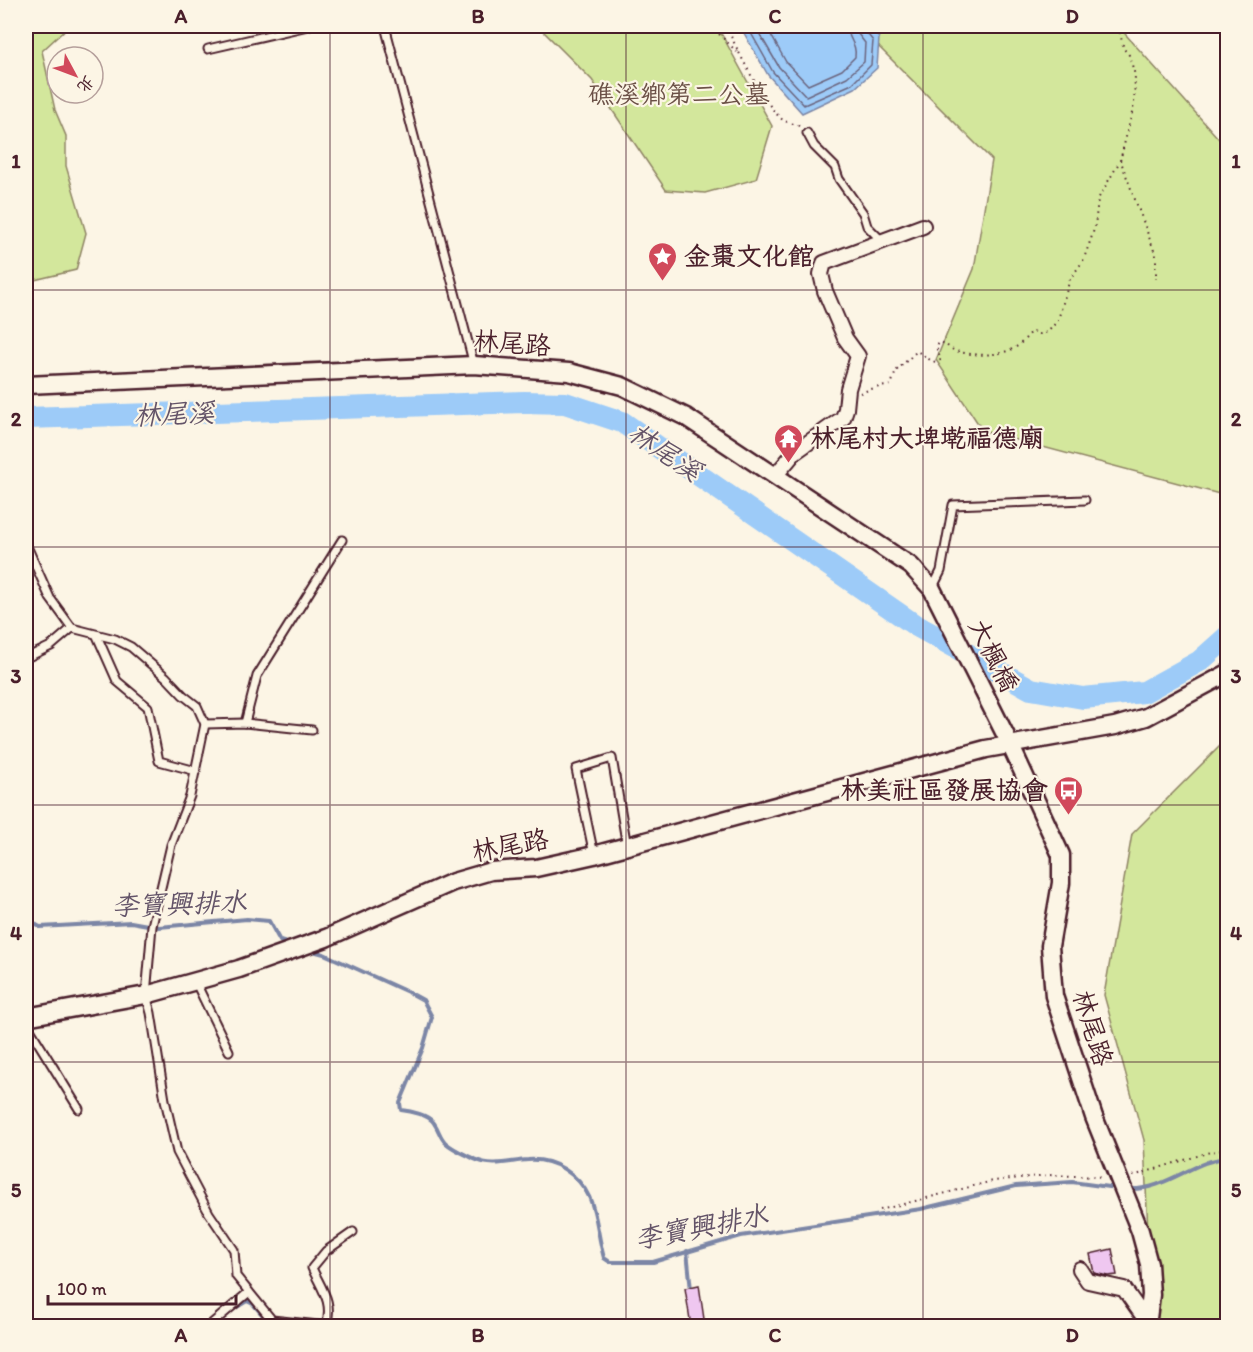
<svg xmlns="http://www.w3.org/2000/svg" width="1253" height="1352" font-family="Itim,'LXGW WenKai TC',sans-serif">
	<rect width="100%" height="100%" fill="#fcf5e5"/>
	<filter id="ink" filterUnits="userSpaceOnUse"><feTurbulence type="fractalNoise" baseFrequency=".0167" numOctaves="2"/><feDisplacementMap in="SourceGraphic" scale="12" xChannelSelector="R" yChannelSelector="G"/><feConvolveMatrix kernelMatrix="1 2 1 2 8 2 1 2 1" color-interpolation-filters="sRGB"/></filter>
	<g filter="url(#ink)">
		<!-- green -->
		<g fill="#d3e79c" stroke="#8e8364" stroke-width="1.5">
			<polygon points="26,26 69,26 42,51 55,110 66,136 66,166 86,233 76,270 26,282"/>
			<polygon points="538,26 717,26 772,126 756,179 705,193 666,190 592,80"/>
			<polygon points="862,26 1118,26 1227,148 1227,496 983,431 936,360 974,269 992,160 880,48"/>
			<polygon points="1227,739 1227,1326 1152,1326 1144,1140 1104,995 1132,834"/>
		</g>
		<!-- water -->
		<polygon fill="#9dcbf8" stroke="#7c86a6" stroke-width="1.5" points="740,26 868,26 879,38 877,68 855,88 802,113 768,75"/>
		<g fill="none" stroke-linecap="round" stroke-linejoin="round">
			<!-- shore -->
			<g stroke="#6b647d" stroke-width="1.5">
				<polyline points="747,26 773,72 804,105 852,84 871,65 873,41 865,31 864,26"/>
				<polyline points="755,26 779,67 806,96 847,77 864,62 865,43 858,34 856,26"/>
				<path d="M766,26l20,36 22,23 34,-15 13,-13c2,-14 -7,-17 -8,-31"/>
			</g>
			<!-- stream -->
			<g stroke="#7c86a6" stroke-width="4">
				<polyline points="26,919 40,927 131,922 159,927 247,919 269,921 280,941 290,944"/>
				<path d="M309,950l15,4 88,40 11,6 9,17 -9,31 -23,55 1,7c10,1 28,5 33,13 5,7 6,15 12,20 8,7 19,11 28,16 20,9 35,2 54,1 13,-1 26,3 36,9 35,22 30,54 40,89l6,4h43l88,-26 180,-27 95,-23 56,-4 44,6"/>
				<path d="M1129,1189c29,1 50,-16 76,-26 7,-3 15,-4 23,-6"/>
				<polyline points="687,1251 691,1290"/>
				<polyline points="232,1310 247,1301 253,1304 272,1326 275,1326"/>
			</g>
			<!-- river -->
			<polyline stroke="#9dcbf8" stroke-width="22" points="26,418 524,402 565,403 622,422 915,625 1031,689 1083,698 1144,692 1200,661 1228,636"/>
		</g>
		<!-- building -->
		<g fill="#efc7f0" stroke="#4a1f2b" stroke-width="1.5">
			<polygon points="1112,1249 1117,1275 1108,1276 1094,1273 1090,1254"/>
			<polygon points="699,1285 705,1326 691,1326 685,1288"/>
		</g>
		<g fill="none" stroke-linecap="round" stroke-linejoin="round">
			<defs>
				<g id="service">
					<polyline points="385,26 474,365"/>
					<polyline points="208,49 308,26"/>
					<polyline points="807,133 814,146 835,167 839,179 863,213 867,226 882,241"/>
					<polyline points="26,544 50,598 72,628 115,639 131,647 166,677 183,695 197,706 205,724 190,796 171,845 152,926 146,995 151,1013 165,1100 177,1152 209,1213 234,1250 236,1276 272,1320 328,1326"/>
					<polyline points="932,589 941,571 953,505 1085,500"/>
					<polyline points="97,636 117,681 148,707 159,761 196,771"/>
					<polyline points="26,658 51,646 72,628"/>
					<polyline points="245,723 257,676 342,540"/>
					<polyline points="205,724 245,723 312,730"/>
					<polyline points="594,855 576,769 612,758 627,847"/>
					<polyline points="196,983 229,1051"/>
					<polyline points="26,1023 79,1109"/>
					<path d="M326,1325c8,-22 -5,-37 -14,-57l14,-17 27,-19"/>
					<polyline points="209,1326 249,1292"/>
				</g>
				<g id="minor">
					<polyline points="775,476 795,452 843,418 846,409 848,389 858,356 845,338 825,291 821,274 824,263 923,226"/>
					<polyline points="1080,1269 1088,1281 1124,1289 1148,1323"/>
				</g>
				<g id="tertiary">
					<polyline points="26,385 474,365 569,372 622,386 686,417 911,566 932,589 1010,744 1061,855 1061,883 1050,946 1054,996 1094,1117 1140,1231 1149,1264 1151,1295 1147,1326"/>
					<polyline points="26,1017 146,995 239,969 326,938 453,882 491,871 536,868 594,855 986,749 1115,726 1146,717 1228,673"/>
				</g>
			</defs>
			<!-- service casing -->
			<use href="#service" stroke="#4a1f2b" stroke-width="11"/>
			<!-- minor casing -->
			<use href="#minor" stroke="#4a1f2b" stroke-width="18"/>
			<!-- tertiary casing -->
			<use href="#tertiary" stroke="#4a1f2b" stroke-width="21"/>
			<!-- path -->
			<g stroke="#4a1f2b" stroke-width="2" stroke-dasharray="1.5 4.5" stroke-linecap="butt">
				<path d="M726,26c10,21 39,81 57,94 5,3 13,4 18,7"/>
				<polyline points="719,34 737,52"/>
				<polyline points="1120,159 1156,256 1156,279"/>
				<path d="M860,393l14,-5 17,-3 5,-14 21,-20 16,11 8,-2 -5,-13 4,-5c7,2 9,7 16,9 18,5 43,6 60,-4 6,-4 11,-11 17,-16l7,3 8,-2 10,-12 12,-41 13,-18 8,-22 4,-13 3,-27 22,-38 14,-56 1,-30 -6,-20 -5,-6 -6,-23"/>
				<polyline points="1133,1176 1210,1152 1228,1149"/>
				<polyline points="880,1210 993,1181 1048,1175 1103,1177"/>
			</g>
			<!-- service -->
			<use href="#service" stroke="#fcf5e5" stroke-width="7"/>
			<!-- minor -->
			<use href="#minor" stroke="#fcf5e5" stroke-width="14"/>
			<!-- tertiary -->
			<use href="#tertiary" stroke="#fcf5e5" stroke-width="16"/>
		</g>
	</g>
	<!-- grid -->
	<path fill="none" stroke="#4a1f2b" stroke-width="1.5" stroke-opacity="0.55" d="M330,26v1300M626,26v1300M923,26v1300M26,290h1202M26,547h1202M26,805h1202M26,1062h1202"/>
	<!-- icons -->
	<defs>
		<symbol id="sight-pin" viewBox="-11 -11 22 30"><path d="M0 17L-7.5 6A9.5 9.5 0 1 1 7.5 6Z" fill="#d1495b" stroke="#fcf5e5"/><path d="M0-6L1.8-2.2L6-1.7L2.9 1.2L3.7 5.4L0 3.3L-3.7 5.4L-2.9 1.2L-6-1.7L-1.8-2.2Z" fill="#fff"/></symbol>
		<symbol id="temple-pin" viewBox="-11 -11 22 30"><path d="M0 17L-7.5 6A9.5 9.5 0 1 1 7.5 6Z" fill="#d1495b" stroke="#fcf5e5"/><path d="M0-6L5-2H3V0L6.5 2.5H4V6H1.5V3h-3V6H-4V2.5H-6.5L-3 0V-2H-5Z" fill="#fff"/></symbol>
		<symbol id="bus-pin" viewBox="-11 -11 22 30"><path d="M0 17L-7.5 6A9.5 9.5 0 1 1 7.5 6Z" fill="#d1495b" stroke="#fcf5e5"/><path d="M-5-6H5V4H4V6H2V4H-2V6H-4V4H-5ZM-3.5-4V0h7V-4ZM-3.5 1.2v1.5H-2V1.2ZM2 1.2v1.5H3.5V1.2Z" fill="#fff"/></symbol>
	</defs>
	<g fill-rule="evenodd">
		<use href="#sight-pin" x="646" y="240" width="33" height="45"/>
		<use href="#temple-pin" x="772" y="422" width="33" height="45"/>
		<use href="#bus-pin" x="1052" y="774" width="33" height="45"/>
	</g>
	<g text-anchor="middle" stroke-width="4.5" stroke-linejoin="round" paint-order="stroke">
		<!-- park labels -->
		<g font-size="26" fill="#6c5147" stroke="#fcf5e5">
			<text x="679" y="103">礁溪鄉第二公墓</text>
		</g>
		<!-- poi labels -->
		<g font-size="26" font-weight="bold" fill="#4a1f2b" stroke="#fcf5e5" text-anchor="start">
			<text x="684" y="265">金棗文化館</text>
			<text x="810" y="447">林尾村大埤墘福德廟</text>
			<text x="1048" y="799" text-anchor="end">林美社區發展協會</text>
		</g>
		<!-- street labels -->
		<g font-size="26" fill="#4a1f2b" stroke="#fcf5e5">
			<text transform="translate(512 343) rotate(4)" y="9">林尾路</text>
			<text transform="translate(994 655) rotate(63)" y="9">大楓橋</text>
			<text transform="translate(510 845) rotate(-10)" y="9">林尾路</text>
			<text transform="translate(1093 1028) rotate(73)" y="9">林尾路</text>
		</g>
		<!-- water labels -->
		<g font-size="27" font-style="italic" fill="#635368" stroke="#fcf5e5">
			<text transform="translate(174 414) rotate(-2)" y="9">林尾溪</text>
			<text transform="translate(665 452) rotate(34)" y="9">林尾溪</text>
			<text transform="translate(179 904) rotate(-2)" y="9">李寶興排水</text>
			<text transform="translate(701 1227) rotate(-11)" y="9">李寶興排水</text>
		</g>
	</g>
	<!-- margin -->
	<rect width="1253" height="1352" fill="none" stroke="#fcf5e5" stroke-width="66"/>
	<!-- north arrow -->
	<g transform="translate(75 75) rotate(131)"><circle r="28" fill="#fcf5e5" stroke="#b59f9b" stroke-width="1.5"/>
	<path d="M0-4.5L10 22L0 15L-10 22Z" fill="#d1495b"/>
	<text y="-9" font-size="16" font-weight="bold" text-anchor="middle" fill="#4a1f2b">北</text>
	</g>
	<!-- scale -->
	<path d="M48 1295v9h188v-9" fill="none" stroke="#4a1f2b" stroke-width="3"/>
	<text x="57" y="1295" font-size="18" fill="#4a1f2b" stroke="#fcf5e5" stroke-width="4.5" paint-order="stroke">100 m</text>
	<rect x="33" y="33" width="1187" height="1286" fill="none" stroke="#4a1f2b" stroke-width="2"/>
	<g font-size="20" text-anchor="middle" font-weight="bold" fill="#4a1f2b">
		<text x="181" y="23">A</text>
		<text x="478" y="23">B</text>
		<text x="775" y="23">C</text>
		<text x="1072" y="23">D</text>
		<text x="16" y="168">1</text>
		<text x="1236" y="168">1</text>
		<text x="16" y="426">2</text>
		<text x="1236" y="426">2</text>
		<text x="16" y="683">3</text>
		<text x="1236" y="683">3</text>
		<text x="16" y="940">4</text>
		<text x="1236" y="940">4</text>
		<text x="16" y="1197">5</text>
		<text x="1236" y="1197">5</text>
		<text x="181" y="1342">A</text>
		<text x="478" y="1342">B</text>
		<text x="775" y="1342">C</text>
		<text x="1072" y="1342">D</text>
	</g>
</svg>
